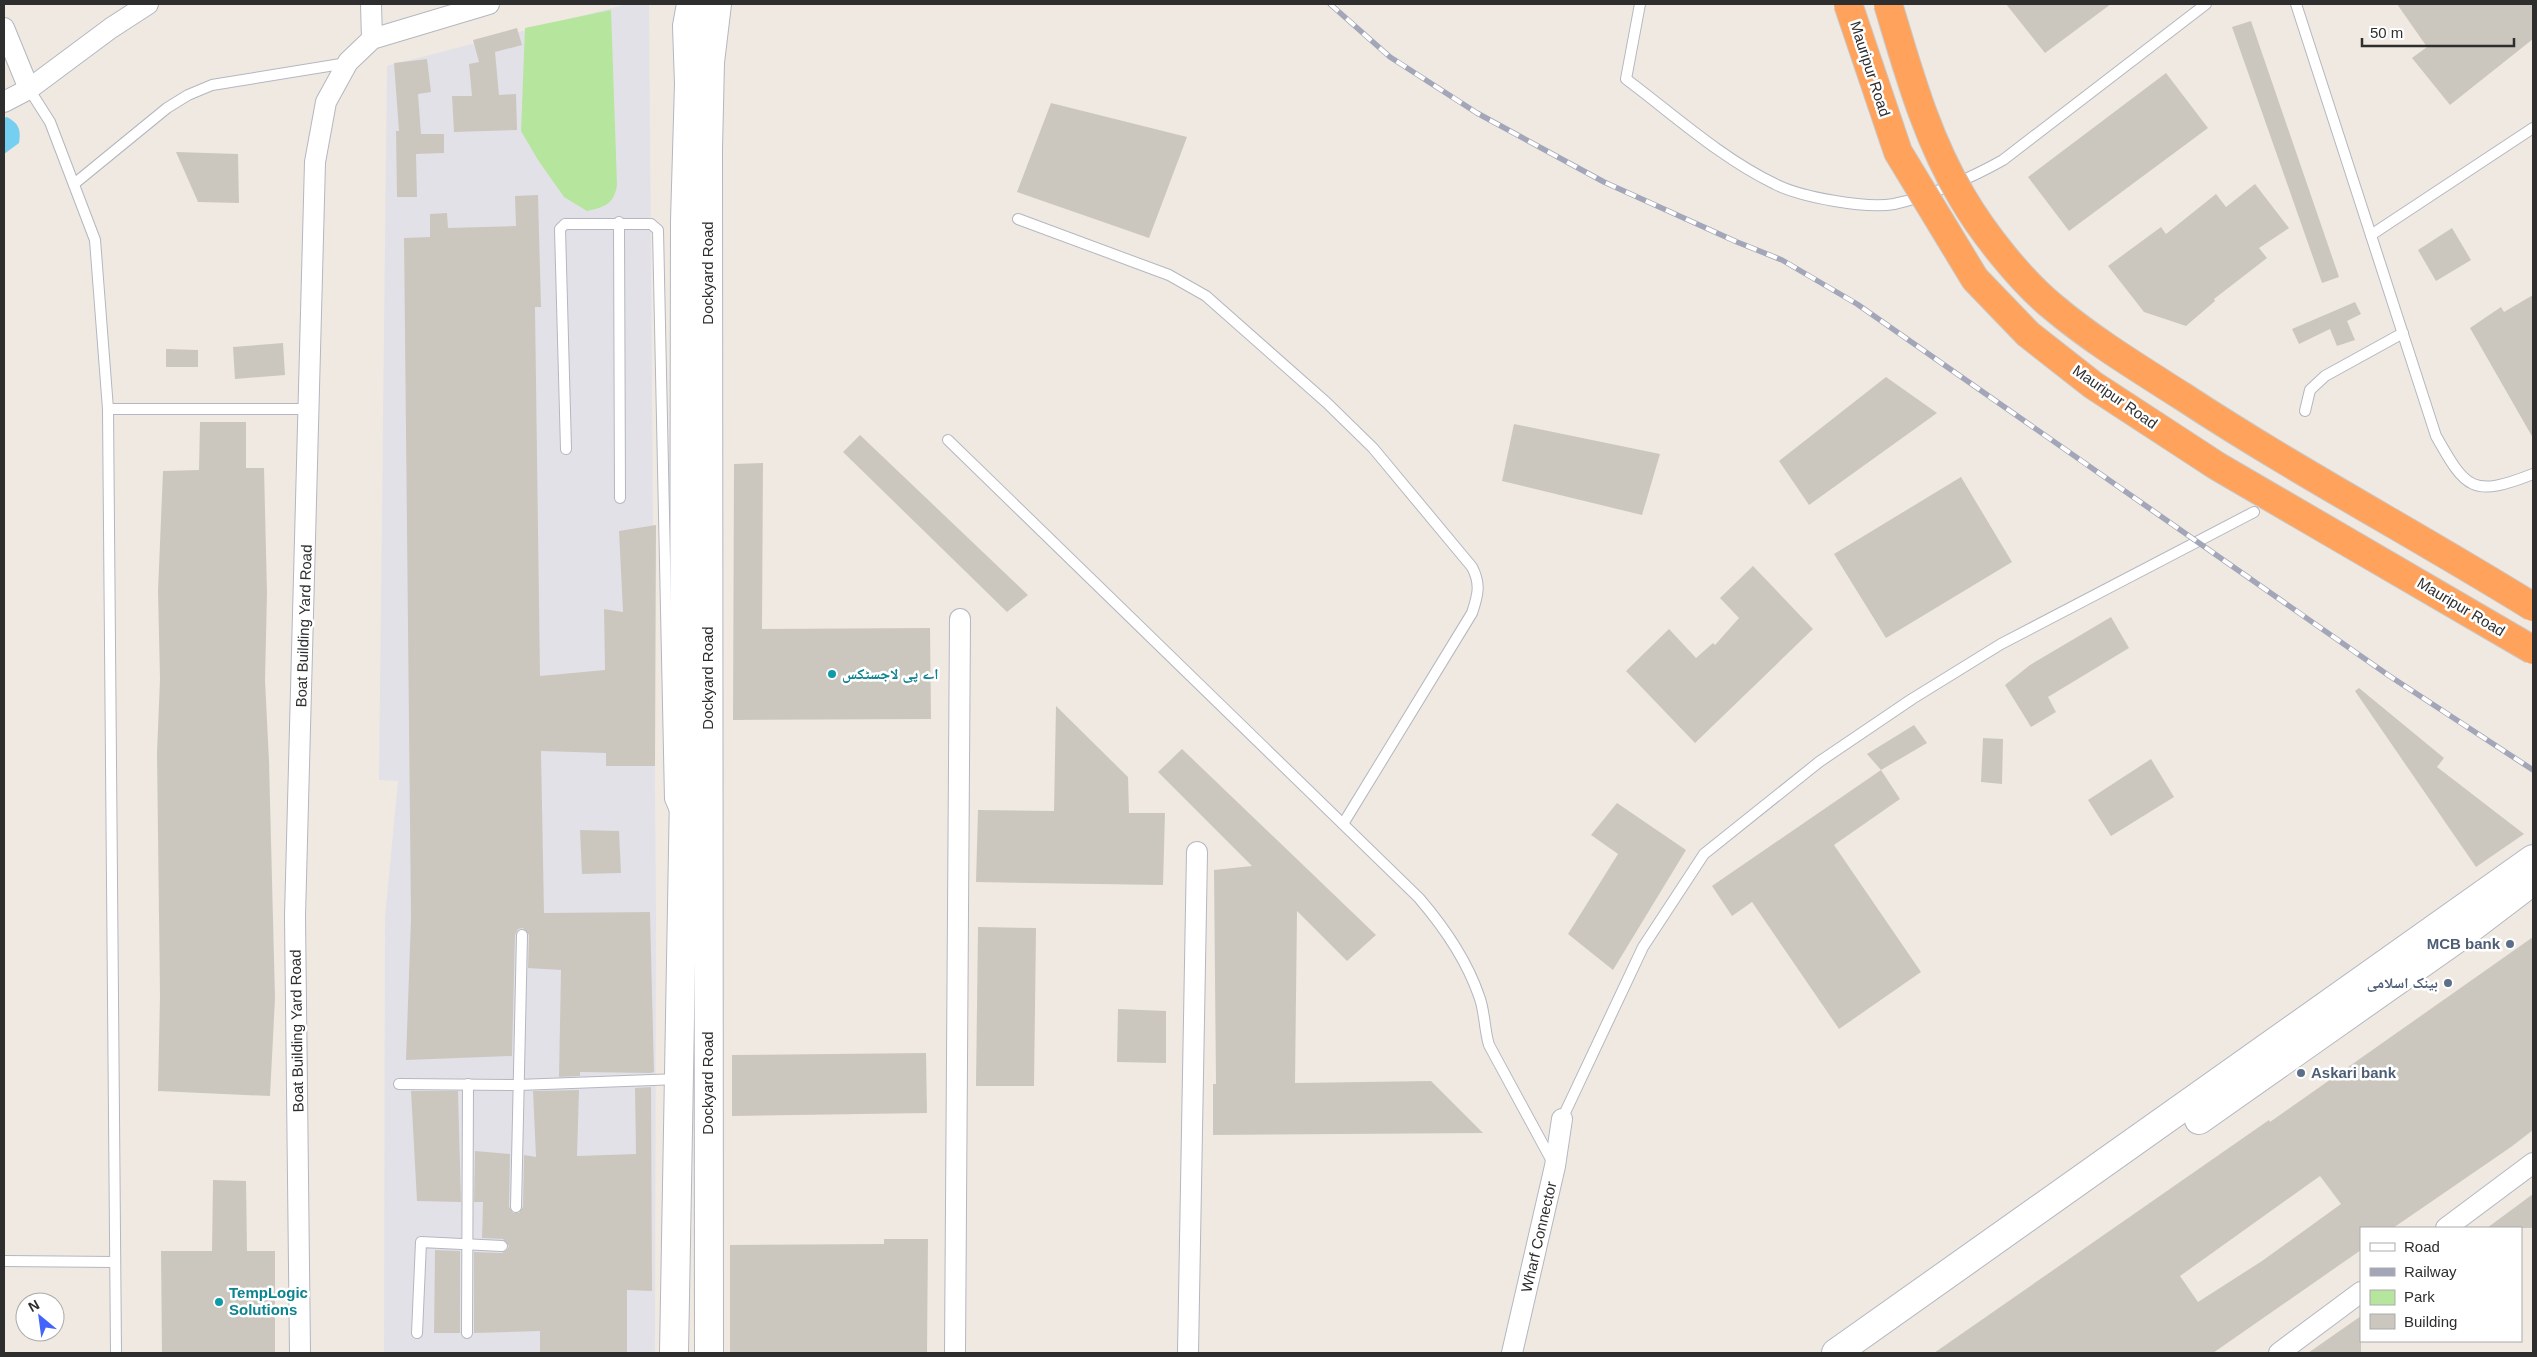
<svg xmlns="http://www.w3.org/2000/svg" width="2537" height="1357" font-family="Helvetica,'Noto Naskh Arabic',sans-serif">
	<rect width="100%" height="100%" fill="#efe9e1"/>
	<!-- industrial -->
	<polygon fill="#e3e1e8" points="627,4 649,4 656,917 655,1353 384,1353 385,917 398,781 379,780 387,66"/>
	<!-- green -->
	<path fill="#b6e59e" d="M611,10l6,175c-3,19 -12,22 -30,26l-23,-14 -26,-37 -17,-29 4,-103z"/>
	<!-- water -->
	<path fill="#75cff0" d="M7,117c12,7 14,12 12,26l-15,11v-36z"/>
	<!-- building -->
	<g fill="#cbc7bf" fill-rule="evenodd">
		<polygon points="2006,4 2111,4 2045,53"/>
		<polygon points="2397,4 2533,4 2533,39 2450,105 2412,58 2427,47"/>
		<polygon points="2251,21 2339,277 2322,283 2232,27"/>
		<polygon points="517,28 522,45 495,52 499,95 516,94 517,130 454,132 452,96 472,96 469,64 479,62 473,40"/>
		<polygon points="427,59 431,92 418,94 421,134 444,134 444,153 416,154 417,197 397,197 396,131 399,131 394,63"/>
		<polygon points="2166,73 2208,128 2069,231 2028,177"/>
		<polygon points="1051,103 1187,137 1149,238 1017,192"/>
		<polygon points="176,152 238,154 239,203 198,202"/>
		<polygon points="2255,184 2289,228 2259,248 2267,258 2214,299 2215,301 2186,326 2144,312 2108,266 2161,227 2166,234 2216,194 2226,207"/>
		<polygon points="538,195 541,307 535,307 540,676 605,670 604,609 623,612 619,531 656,525 655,766 606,766 606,753 541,751 544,913 650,912 654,1072 651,1073 580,1072 580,1076 559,1077 561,970 528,968 529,935 523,928 518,929 515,935 512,1056 406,1060 411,918 404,238 430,237 430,214 447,213 448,228 516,226 515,196"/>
		<polygon points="2452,228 2471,260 2436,281 2418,250"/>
		<polygon points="2533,295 2533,438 2470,328 2501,307 2504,312"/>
		<polygon points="2355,302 2361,314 2347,321 2355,340 2337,346 2330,329 2299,344 2292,329"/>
		<polygon points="283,343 285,375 235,379 233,347"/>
		<polygon points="166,349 198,350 198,367 166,367"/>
		<polygon points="1886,377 1937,413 1809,505 1779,461"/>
		<polygon points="200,422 246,422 246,468 264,468 267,593 265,680 269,761 275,998 270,1096 158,1091 160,996 157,753 160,679 158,591 163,471 199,470"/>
		<polygon points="1514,424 1660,454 1642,515 1502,481"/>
		<polygon points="860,435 1028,595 1007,612 843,452"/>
		<polygon points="763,463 762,629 930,628 931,719 733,720 734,464"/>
		<polygon points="1961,477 2012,562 1886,638 1834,554"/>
		<polygon points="1753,566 1813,629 1695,743 1626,671 1669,629 1696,658 1713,643 1715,645 1739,618 1720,598"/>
		<polygon points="2111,617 2129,648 2048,697 2056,712 2031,727 2005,685 2030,665"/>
		<polygon points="2359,688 2444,758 2437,767 2524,834 2476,867 2355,691"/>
		<polygon points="1056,706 1128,777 1129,813 1165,813 1163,885 976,882 978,810 1054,811"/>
		<polygon points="1914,725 1927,743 1881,770 1867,754"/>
		<polygon points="1983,738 2003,739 2002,784 1981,782"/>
		<polygon points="1182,749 1376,935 1347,961 1297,911 1295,1083 1431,1081 1483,1133 1213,1135 1213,1084 1216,1084 1214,870 1252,866 1158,772"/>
		<polygon points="2151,759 2174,797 2111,836 2088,800"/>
		<polygon points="1881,770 1900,799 1834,845 1921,972 1839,1029 1752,902 1732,916 1712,886"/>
		<polygon points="1617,803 1686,850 1613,970 1568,934 1618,854 1591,835"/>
		<polygon points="580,830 619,831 621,873 582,874"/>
		<polygon points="978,927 1036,928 1034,1086 976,1086"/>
		<path d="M2533,937v193l-22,17 -118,81h-32v22l-148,103h-279l335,-233 1,2zM2320,1176l21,28 -79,57 -64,41 -18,-26z"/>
		<polygon points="1118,1009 1166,1011 1166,1063 1117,1062"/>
		<polygon points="926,1053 927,1113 732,1116 732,1055"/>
		<polygon points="651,1087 652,1291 627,1290 627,1353 540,1353 540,1331 474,1333 474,1252 502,1253 507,1250 509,1246 503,1239 482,1238 483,1202 474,1202 475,1151 510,1154 509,1207 513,1213 519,1213 523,1207 524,1155 536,1157 533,1091 579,1090 577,1156 636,1154 635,1088"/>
		<polygon points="411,1091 458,1091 461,1202 417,1201"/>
		<polygon points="213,1180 246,1181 247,1251 275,1251 275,1353 162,1353 161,1251 212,1251"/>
		<polygon points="2533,1194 2533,1228 2487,1228"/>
		<polygon points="884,1239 928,1239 927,1353 730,1353 730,1245 884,1244"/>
		<polygon points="435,1250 460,1251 460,1333 434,1333"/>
		<polygon points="2361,1316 2361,1353 2308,1353"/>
	</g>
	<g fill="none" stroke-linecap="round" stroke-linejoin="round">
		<defs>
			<g id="lane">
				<path d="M1640,4l-14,75c48,36 95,79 149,105 25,13 91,25 119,20 34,-7 79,-27 109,-44l203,-156"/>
				<path d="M2296,4l140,432c30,53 36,62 97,38"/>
				<polyline points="29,89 50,122 95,240 108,409 116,1353"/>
				<polyline points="74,184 167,108 188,95 212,85 347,63"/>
				<path d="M1018,219l151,56 37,21 121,107 46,45 99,119c9,17 6,28 0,46l-129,211"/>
				<polyline points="619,222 620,498"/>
				<polyline points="2371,235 2533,128"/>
				<polyline points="108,409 310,409"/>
				<polyline points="2305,411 2310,390 2325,376 2403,333"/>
				<path d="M948,440l471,458c24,28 48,63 60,98 6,15 5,33 10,49l64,118"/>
				<polyline points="566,449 560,229 565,224 651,224 658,230 670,799 675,811"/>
				<polyline points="399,1084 518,1085 679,1079"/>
				<polyline points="1562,1119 1643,947 1704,854 1819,762 1912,699 2001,644 2254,512"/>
				<polyline points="516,1207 522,935"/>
				<polyline points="4,1261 115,1262"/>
				<polyline points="417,1333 421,1242 502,1246"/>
				<polyline points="467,1333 468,1084"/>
			</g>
			<g id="street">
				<polyline points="371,4 372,39"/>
				<polyline points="4,28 29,89"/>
				<polyline points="4,102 29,89 111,28 148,4"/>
				<polyline points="2446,1228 2533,1163"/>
				<polyline points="300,1353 295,916 315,162 326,102 348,62 372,39 489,4"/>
				<polyline points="955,1353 960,619"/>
				<polyline points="1188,1353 1197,852"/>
				<polyline points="1512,1353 1555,1166 1562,1119"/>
				<polyline points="2279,1353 2361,1292"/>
			</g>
			<g id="secondary">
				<polyline points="2199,1120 2459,937 2526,886"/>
				<polyline points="674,1353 684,794 685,221 689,84 687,26 691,4"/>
				<polyline points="709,1353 708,149 710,62 717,4"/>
				<polyline points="1836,1353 2533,859"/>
			</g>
		</defs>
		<!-- lane casing -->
		<use href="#lane" stroke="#b4b7c1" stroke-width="12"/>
		<!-- street casing -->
		<use href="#street" stroke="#b4b7c1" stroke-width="22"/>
		<!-- secondary casing -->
		<use href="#secondary" stroke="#b4b7c1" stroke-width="30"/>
		<!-- lane -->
		<use href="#lane" stroke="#fff" stroke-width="10"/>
		<!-- street -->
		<use href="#street" stroke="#fff" stroke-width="20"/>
		<!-- secondary -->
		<use href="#secondary" stroke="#fff" stroke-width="28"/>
		<defs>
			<polyline id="rail" points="1330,4 1390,57 1477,113 1604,182 1737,242 1782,260 1857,304 2388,675 2533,770"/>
		</defs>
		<!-- rail casing -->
		<use href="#rail" stroke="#a3a6b8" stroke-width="5.5"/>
		<!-- rail -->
		<use href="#rail" stroke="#fff" stroke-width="4" stroke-dasharray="11" stroke-linecap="butt"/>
		<defs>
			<g id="highway-bridge">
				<polyline points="1848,4 1898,152 1975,279 2028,334 2093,385 2217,466 2533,650"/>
				<path d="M1888,4c20,66 38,133 74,193 21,36 59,84 91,110 39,33 85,61 129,89 114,75 235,139 351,211"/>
			</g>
		</defs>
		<!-- highway-bridge casing -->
		<use href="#highway-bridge" stroke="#c9c9c9" stroke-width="30" stroke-linecap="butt"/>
		<!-- highway-bridge -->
		<use href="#highway-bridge" stroke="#ffa35c" stroke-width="28"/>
	</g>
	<!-- markers -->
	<g fill="#0f9aa8" stroke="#fff" stroke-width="2">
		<circle cx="832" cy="674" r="5"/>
		<circle cx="219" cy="1302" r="5"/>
	</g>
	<g fill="#5c6f8a" stroke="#fff" stroke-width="2">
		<circle cx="2510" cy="944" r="5"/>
		<circle cx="2448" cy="983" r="5"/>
		<circle cx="2301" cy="1073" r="5"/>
	</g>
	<g text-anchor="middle" stroke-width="5" stroke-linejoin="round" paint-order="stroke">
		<!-- street labels -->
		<g font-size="15" fill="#2e2e2e" stroke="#fff">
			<text transform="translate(1870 69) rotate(72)" y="5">Mauripur Road</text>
			<text transform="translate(708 273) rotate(-90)" y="5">Dockyard Road</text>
			<text transform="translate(2115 397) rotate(35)" y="5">Mauripur Road</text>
			<text transform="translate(2461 607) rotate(31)" y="5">Mauripur Road</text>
			<text transform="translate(304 626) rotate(-88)" y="5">Boat Building Yard Road</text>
			<text transform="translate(708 678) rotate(-90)" y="5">Dockyard Road</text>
			<text transform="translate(297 1031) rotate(-91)" y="5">Boat Building Yard Road</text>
			<text transform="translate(708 1083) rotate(-90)" y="5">Dockyard Road</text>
			<text transform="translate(1539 1237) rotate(-77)" y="5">Wharf Connector</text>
		</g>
		<!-- culture labels -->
		<g font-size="15" font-weight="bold" fill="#0d838f" stroke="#fff" text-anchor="start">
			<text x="842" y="679">اے پی لاجسٹکس</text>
			<text x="229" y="1298">TempLogic<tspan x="229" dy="17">Solutions</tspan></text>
		</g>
		<!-- service labels -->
		<g font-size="15" font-weight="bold" fill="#4e5e75" stroke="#fff" text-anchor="end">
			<text x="2500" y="949">MCB bank</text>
			<text x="2438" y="988">بینک اسلامی</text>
			<text x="2311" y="1078" text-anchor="start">Askari bank</text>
		</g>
	</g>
	<!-- border -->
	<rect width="2537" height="1357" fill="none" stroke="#2e2e2e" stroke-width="10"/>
	<!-- legend -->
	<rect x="2360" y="1227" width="162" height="115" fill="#ffffff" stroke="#ababab"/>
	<rect x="2370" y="1243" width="25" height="8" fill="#ffffff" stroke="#ababab"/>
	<text x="2404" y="1252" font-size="15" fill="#2e2e2e">Road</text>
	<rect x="2370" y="1268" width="25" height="8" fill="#a3a6b8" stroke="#ababab"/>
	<text x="2404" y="1277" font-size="15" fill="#2e2e2e">Railway</text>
	<rect x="2370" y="1290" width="25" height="15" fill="#b6e59e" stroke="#ababab"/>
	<text x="2404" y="1302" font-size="15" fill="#2e2e2e">Park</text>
	<rect x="2370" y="1314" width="25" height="15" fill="#cbc7bf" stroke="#ababab"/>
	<text x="2404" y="1327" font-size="15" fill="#2e2e2e">Building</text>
	<!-- north arrow -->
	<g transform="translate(40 1317) rotate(331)"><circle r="24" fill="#ffffff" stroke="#ababab"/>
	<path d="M0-4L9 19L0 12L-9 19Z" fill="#4264fb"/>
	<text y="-8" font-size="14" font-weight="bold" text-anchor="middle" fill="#2e2e2e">N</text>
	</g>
	<!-- scale -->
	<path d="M2362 38v8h152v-8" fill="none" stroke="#2e2e2e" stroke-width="2.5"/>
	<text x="2370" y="38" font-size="15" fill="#2e2e2e" stroke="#ffffff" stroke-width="4" paint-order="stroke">50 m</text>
</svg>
